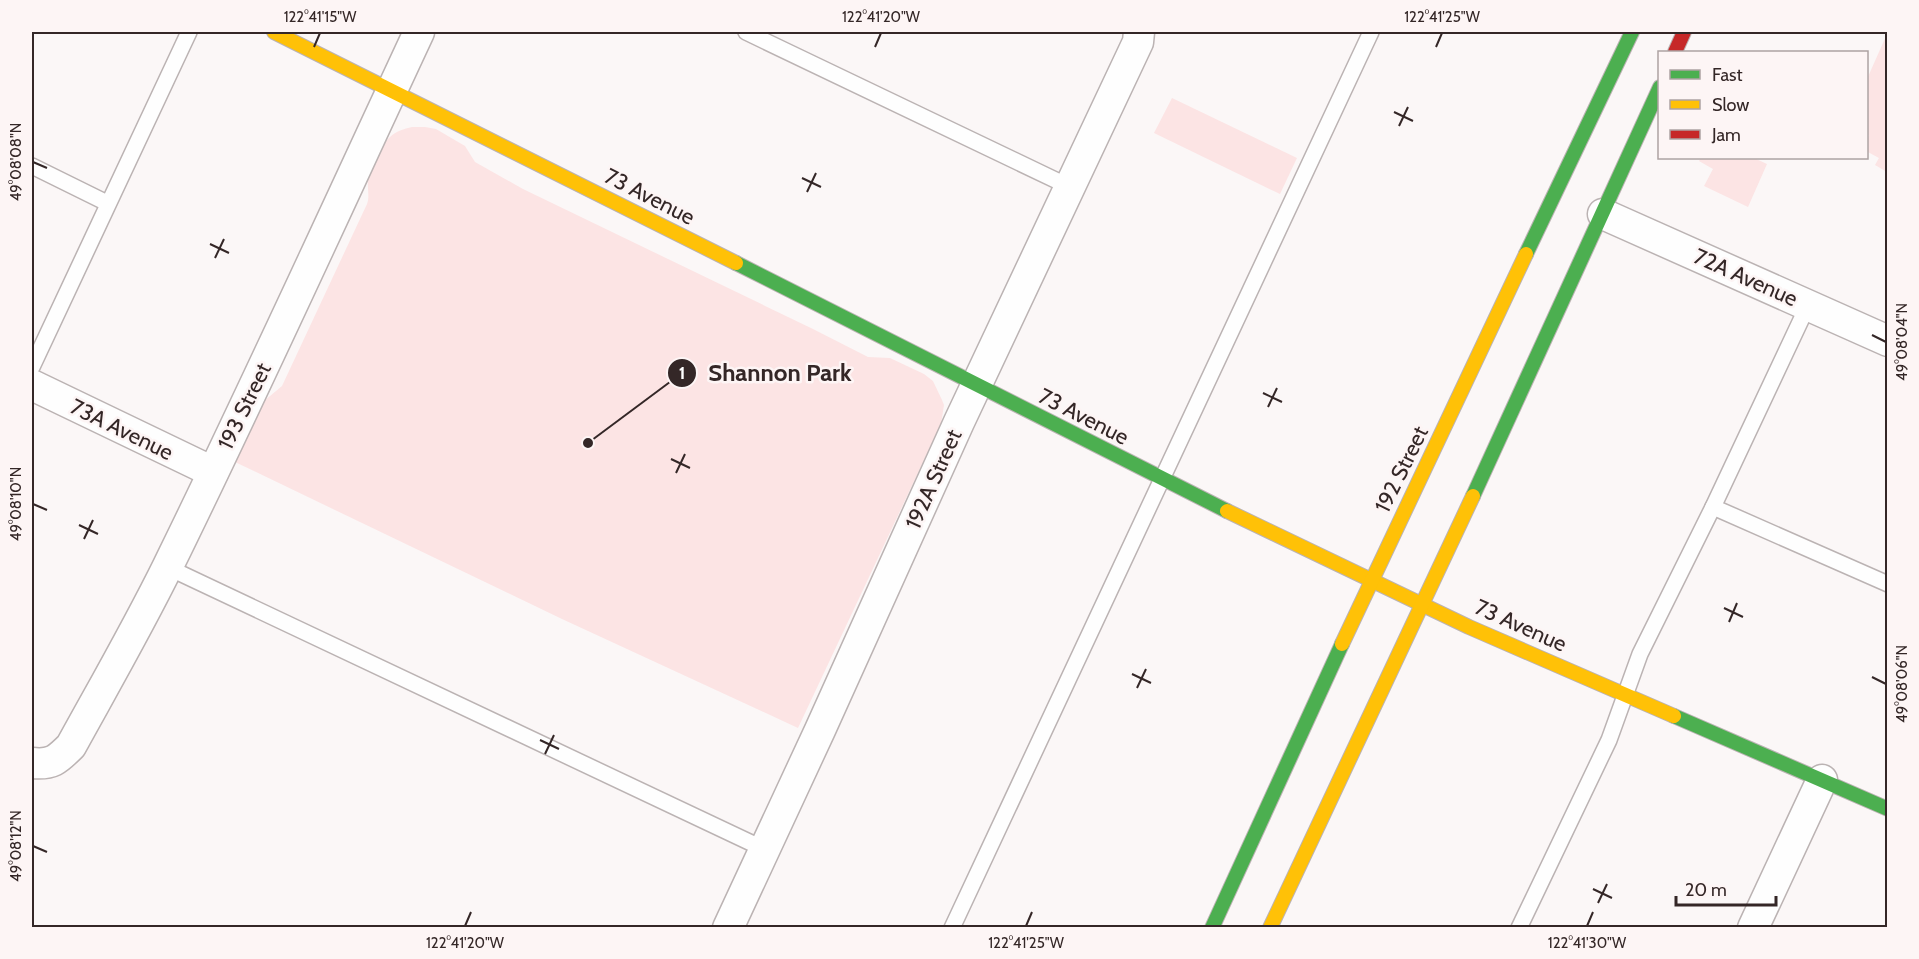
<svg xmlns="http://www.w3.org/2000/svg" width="1919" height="959" font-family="Cabin,sans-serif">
	<rect width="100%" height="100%" fill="#fbf7f7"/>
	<!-- green -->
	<g fill="#fce4e4">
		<polygon points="1887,34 1887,172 1875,165 1879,158 1866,151 1867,139 1869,135 1866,134 1867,79"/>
		<polygon points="1172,98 1297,158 1280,194 1154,133"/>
		<path d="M412,127h13l11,2 29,17 10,16 48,27 290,140 55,28 22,1 34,16 9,7 9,19 2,5 -3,19 -143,304 -236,-109 -327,-157 29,-61 18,-15 85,-182c3,-8 0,-16 1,-24 0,-11 14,-36 22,-43 6,-6 14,-8 22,-10z"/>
		<polygon points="1701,158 1754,158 1767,164 1748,207 1704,186 1713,169 1699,161"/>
	</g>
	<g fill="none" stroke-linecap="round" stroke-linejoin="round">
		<defs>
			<g id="lane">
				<polyline points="746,32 1070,187"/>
				<polyline points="32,166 107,203"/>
				<polyline points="32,367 189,32"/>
				<polyline points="1713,507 1888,584"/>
				<polyline points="167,567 764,849"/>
				<polyline points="952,928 1371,32"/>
				<polyline points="1519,928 1609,740 1640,654 1713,507 1808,305"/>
			</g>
			<g id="street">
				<polyline points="1603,214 1888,341"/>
				<polyline points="32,385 213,472"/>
				<path d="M32,763c20,2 25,-3 39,-17 33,-60 67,-119 97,-180 87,-177 168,-356 251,-534"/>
				<polyline points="728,928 820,730 959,422 1138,42 1139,32"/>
				<polyline points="1753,928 1822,780"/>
			</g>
			<g id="fast">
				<polyline points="1526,254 1632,32"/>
				<polyline points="736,263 1227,511"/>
				<polyline points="1473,496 1660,87"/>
				<polyline points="1674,716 1888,809"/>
				<polyline points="1212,928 1342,644"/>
			</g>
			<g id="slow">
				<polyline points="274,32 736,263"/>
				<polyline points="1227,511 1469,627 1674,716"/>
				<polyline points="1342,644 1526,254"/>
				<polyline points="1270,928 1473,496"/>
			</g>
			<polyline id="jam" points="1675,52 1684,32"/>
		</defs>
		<!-- lane casing -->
		<use href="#lane" stroke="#bbb3b3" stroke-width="18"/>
		<!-- street casing -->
		<use href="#street" stroke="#bbb3b3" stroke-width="33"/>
		<!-- fast casing -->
		<use href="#fast" stroke="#bbb3b3" stroke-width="16"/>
		<!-- slow casing -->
		<use href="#slow" stroke="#bbb3b3" stroke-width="16"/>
		<!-- jam casing -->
		<use href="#jam" stroke="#bbb3b3" stroke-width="16"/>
		<!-- lane -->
		<use href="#lane" stroke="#fefefe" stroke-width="15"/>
		<!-- street -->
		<use href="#street" stroke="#fefefe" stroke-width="30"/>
		<!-- fast -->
		<use href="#fast" stroke="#4caf50" stroke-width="14"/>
		<!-- slow -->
		<use href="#slow" stroke="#ffc107" stroke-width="14"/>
		<!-- jam -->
		<use href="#jam" stroke="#c62828" stroke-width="14"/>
	</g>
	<!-- ticks -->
	<path fill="none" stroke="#342727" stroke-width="2" d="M314,47l6,-14M875,47l6,-14M1436,47l6,-14M1394,112l19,9M1399,126l9,-19M33,162l14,6M802,178l19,9M807,192l9,-19M210,244l19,9M215,258l9,-19M1872,335l14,7M1263,393l19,9M1268,407l9,-19M671,459l19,9M676,473l9,-19M33,504l14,6M79,525l19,9M84,539l9,-19M1724,608l19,9M1729,622l8,-19M1132,674l19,9M1872,677l14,7M1137,688l9,-19M540,740l19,9M545,754l9,-19M33,846l14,6M1593,889l19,9M1598,903l9,-19M465,926l6,-14M1026,926l6,-14M1587,926l6,-14"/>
	<g text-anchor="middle" stroke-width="5" stroke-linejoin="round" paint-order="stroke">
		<!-- street labels -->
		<g font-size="22" fill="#342727" stroke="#fdf5f5">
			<text transform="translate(650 196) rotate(27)" y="8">73 Avenue</text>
			<text transform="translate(1746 277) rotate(24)" y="8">72A Avenue</text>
			<text transform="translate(244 406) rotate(-64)" y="8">193 Street</text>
			<text transform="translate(1084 416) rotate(27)" y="8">73 Avenue</text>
			<text transform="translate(122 429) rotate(26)" y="8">73A Avenue</text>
			<text transform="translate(1401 469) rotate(-64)" y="8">192 Street</text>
			<text transform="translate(933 479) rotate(-66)" y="8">192A Street</text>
			<text transform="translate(1521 625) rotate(24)" y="8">73 Avenue</text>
		</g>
	</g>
	<!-- callouts -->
	<path fill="none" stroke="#342727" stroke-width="2" d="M588 443L682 373"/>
	<g fill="#342727" stroke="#fdf5f5" stroke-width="2">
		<circle cx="588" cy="443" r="6"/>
		<circle cx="682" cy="373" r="15"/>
	</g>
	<g font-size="18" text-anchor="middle" font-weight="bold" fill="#fff">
		<text x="682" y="379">1</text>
	</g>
	<g font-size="24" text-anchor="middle" font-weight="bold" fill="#342727" stroke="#fdf5f5" stroke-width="5" stroke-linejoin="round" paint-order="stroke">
		<text x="780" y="381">Shannon Park</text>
	</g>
	<!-- border -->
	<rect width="1919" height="959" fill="none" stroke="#fdf5f5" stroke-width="66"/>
	<!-- legend -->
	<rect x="1658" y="51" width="210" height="108" fill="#fdf5f5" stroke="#ada3a3" stroke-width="1.5"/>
	<rect x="1670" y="70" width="30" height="9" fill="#4caf50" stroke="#ada3a3" stroke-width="1.5"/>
	<text x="1712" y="81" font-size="18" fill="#342727">Fast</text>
	<rect x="1670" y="100" width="30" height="9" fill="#ffc107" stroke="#ada3a3" stroke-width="1.5"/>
	<text x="1712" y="111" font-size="18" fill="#342727">Slow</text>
	<rect x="1670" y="130" width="30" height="9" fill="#c62828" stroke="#ada3a3" stroke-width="1.5"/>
	<text x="1712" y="141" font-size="18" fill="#342727">Jam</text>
	<!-- scale -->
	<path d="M1676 896v9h100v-9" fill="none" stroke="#342727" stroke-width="3"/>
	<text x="1685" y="896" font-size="18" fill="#342727" stroke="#fdf5f5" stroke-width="4.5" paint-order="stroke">20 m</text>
	<rect x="33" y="33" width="1853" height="893" fill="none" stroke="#342727" stroke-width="2"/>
	<g font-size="15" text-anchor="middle" fill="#342727">
		<text x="320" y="22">122°41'15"W</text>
		<text x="881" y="22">122°41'20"W</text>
		<text x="1442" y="22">122°41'25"W</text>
		<text transform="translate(16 162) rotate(-90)" y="5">49°08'08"N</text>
		<text transform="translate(1902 342) rotate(-90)" y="5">49°08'04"N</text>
		<text transform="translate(16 504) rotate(-90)" y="5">49°08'10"N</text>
		<text transform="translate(1902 684) rotate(-90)" y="5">49°08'06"N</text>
		<text transform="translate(16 846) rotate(-90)" y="5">49°08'12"N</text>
		<text x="465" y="948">122°41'20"W</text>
		<text x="1026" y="948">122°41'25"W</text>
		<text x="1587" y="948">122°41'30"W</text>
	</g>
</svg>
